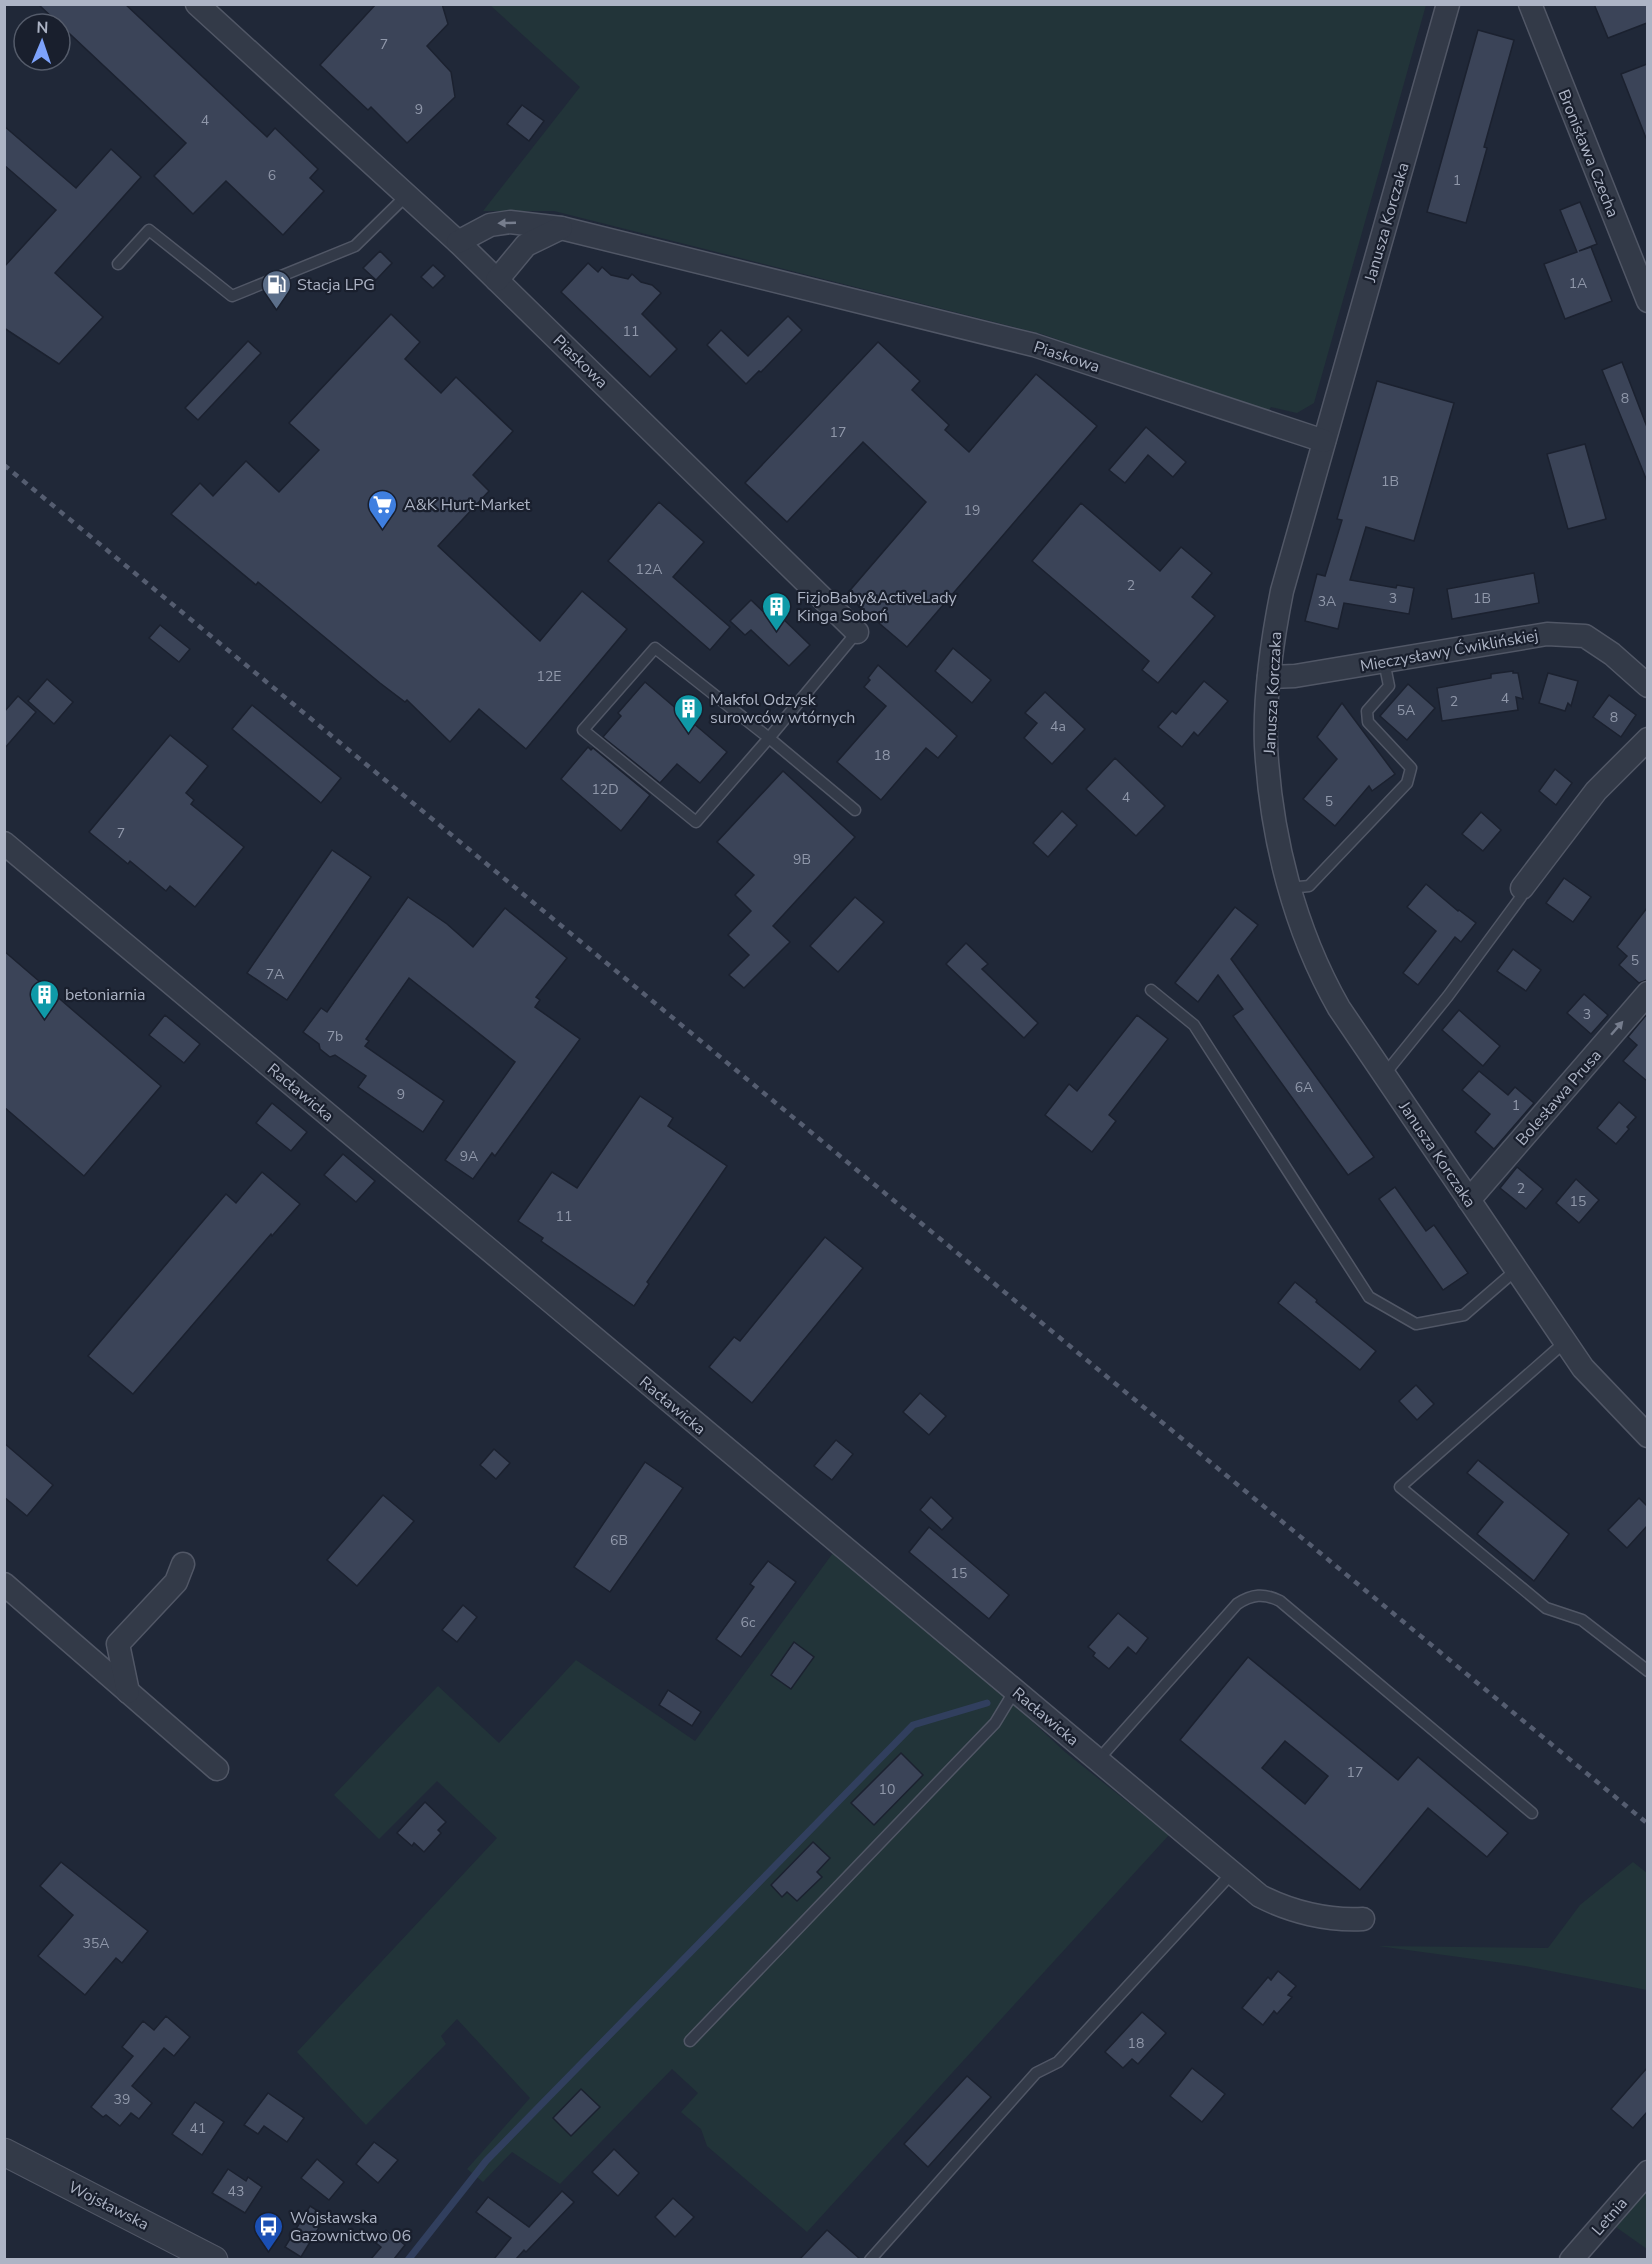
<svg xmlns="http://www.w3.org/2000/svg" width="1652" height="2264" font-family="'Nunito Sans',sans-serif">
	<rect width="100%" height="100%" fill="#202838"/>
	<!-- green -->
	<g fill="#223439">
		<polygon points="490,5 1426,5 1314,403 1297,413 1271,407 1267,413 1042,334 554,211 483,211 580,87"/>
		<polygon points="833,1553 912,1616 989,1681 1065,1752 1169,1835 807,2232 707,2146 701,2129 681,2112 698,2093 672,2069 560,2184 512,2152 483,2182 467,2169 530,2098 457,2019 441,2036 446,2044 366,2125 297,2052 497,1838 437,1781 379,1839 334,1795 438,1686 499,1743 576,1660 695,1741"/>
		<polygon points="1633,1862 1647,1873 1647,1990 1525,1966 1378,1946 1548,1948 1580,1905"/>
		<polygon points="1647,2180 1647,2249 1613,2225"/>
	</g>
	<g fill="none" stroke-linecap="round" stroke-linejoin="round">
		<!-- stream -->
		<polyline stroke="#313f5e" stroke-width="7" points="408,2260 486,2161 913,1725 987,1703"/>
	</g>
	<!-- building -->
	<g fill="#3b4458" stroke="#1b212f" stroke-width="1.5" fill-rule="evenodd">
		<polygon points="38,4 125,4 267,137 275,128 318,169 310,178 324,191 283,235 226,181 193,214 154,176 186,143"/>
		<polygon points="376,4 442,4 448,24 427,46 451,72 455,97 407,143 371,107 368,110 320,65"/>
		<polygon points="1594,4 1647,4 1647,23 1608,38"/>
		<polygon points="1478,30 1514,40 1484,147 1487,148 1466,223 1427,212"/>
		<polygon points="1647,64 1647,138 1646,138 1621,74"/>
		<polygon points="522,105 544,121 529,141 507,124"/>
		<polygon points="4,126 76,188 111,149 141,177 55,273 103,317 59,364 4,328 4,267 56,210 4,165"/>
		<polygon points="1580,202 1597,244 1579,251 1591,247 1612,301 1565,319 1544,264 1577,252 1560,210"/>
		<polygon points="380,251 392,263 376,280 363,268"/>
		<polygon points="588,263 598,272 602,267 611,275 628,279 632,274 641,282 652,285 661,293 642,314 677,349 650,377 561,292"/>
		<polygon points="433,265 445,276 433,288 421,277"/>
		<polygon points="391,314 420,342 405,359 441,393 456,377 513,431 473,475 489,491 438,546 540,641 582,591 627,629 526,749 479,709 450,742 407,700 405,702 380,683 258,582 256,585 171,514 200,483 213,496 246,461 279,492 319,450 289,423"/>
		<polygon points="788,316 802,330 761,372 759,371 746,384 707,345 721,330 748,356"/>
		<polygon points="248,341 261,353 198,420 185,408"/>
		<polygon points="878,342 920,381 912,390 949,425 945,430 969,452 1036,374 1097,426 907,647 846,595 926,502 863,442 787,522 745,483"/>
		<polygon points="1622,362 1647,427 1647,481 1602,370"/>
		<polygon points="1377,381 1454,403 1414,541 1366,527 1350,580 1396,588 1397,585 1414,588 1409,614 1344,603 1338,629 1305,621 1317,574 1325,576 1342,520 1337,519"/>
		<polygon points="1146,427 1186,462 1173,477 1148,455 1125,483 1109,470"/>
		<polygon points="1585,444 1606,519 1568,529 1547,454"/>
		<polygon points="659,502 704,542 673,577 730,627 710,650 608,561"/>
		<polygon points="1081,503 1160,571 1181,547 1212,573 1192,597 1215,616 1158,683 1142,670 1149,661 1032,561"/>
		<polygon points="1534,573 1539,603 1452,619 1447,589"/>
		<polygon points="751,600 772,620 778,614 810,645 789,666 751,630 745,635 730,621"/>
		<polygon points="160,625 190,649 179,662 149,638"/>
		<polygon points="953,648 991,680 972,703 935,671"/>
		<polygon points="878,665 957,736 938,758 926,748 881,800 837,762 886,706 864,687 870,680 868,678"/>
		<polygon points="1513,671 1513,673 1518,673 1523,699 1516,697 1518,710 1442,721 1437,688 1491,678 1491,674"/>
		<polygon points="1548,673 1578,681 1571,706 1568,703 1565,711 1539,703"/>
		<polygon points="47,679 73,702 54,724 28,701"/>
		<polygon points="1204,681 1228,701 1198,736 1194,732 1182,747 1158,727 1172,711 1176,714"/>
		<polygon points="645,682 727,752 700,783 677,764 660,783 603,737 621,716 618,713"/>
		<polygon points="1408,684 1435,708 1407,740 1380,716"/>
		<polygon points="1045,692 1085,729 1052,764 1024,738 1037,723 1025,713"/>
		<polygon points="1609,695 1636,715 1621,737 1593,717"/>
		<polygon points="18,696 36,712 4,749 4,712"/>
		<polygon points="1342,703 1395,774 1372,791 1369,786 1335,826 1303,799 1337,759 1317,737"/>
		<polygon points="252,705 341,778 321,803 232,729"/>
		<polygon points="170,735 208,766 186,793 194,800 191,804 244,847 195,907 170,886 166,891 130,861 128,864 89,832"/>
		<polygon points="588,747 591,750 593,748 650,795 621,831 561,779"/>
		<polygon points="1115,758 1165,806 1136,836 1086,789"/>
		<polygon points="1555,769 1572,783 1556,805 1539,791"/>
		<polygon points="783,771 855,837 773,926 790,942 744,988 729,975 749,955 728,935 751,911 735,895 754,875 717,842"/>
		<polygon points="1062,811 1077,825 1048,857 1033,843"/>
		<polygon points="1481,812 1501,830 1483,851 1462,834"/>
		<polygon points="332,850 371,877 287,1000 247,973"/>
		<polygon points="1564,878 1591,897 1573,922 1546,903"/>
		<polygon points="1426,884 1458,911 1459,910 1476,923 1461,942 1455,937 1418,985 1403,973 1436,931 1407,907"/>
		<polygon points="408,897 447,924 473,947 505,908 567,958 536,997 540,1000 535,1007 580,1039 495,1156 492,1153 473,1179 445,1160 515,1062 409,978 366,1039 369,1041 365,1046 444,1101 423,1132 358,1087 366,1076 335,1055 330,1057 320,1049 319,1044 303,1032 321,1008 327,1012"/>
		<polygon points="855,897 884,922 838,972 810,946"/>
		<polygon points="1235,907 1258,925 1231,959 1374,1157 1348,1175 1233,1016 1243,1009 1218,975 1198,1002 1175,983"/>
		<polygon points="1647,908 1647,980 1639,983 1619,965 1627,956 1617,947"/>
		<polygon points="966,943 988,964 982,969 1038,1023 1024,1038 946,964"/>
		<polygon points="1513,949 1541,970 1526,991 1497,971"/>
		<polygon points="4,951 161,1086 84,1176 4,1107"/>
		<polygon points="1584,994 1608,1015 1591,1034 1567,1013"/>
		<polygon points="1459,1010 1500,1046 1483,1066 1442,1030"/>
		<polygon points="1647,1014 1647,1081 1623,1061 1637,1045 1628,1037"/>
		<polygon points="165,1015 200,1044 184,1063 149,1035"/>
		<polygon points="1137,1015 1168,1039 1109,1115 1116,1121 1092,1152 1045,1115 1069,1084 1077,1091"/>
		<polygon points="1479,1071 1508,1095 1515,1087 1534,1103 1494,1149 1475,1132 1490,1114 1462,1090"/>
		<polygon points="640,1096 673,1118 668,1126 727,1166 647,1282 649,1284 634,1306 541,1241 543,1238 518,1221 552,1172 577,1188"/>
		<polygon points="1619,1102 1636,1117 1627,1127 1629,1129 1616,1144 1597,1128"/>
		<polygon points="272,1103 307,1132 291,1151 256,1123"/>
		<polygon points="343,1154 375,1181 356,1202 324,1175"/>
		<polygon points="1517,1167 1543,1189 1526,1209 1500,1188"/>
		<polygon points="262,1172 300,1204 272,1236 271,1234 133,1394 88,1356 226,1194 236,1203"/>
		<polygon points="1576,1179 1599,1200 1579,1223 1556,1203"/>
		<polygon points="1395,1187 1426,1231 1434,1225 1468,1273 1443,1290 1379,1199"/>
		<polygon points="825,1237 863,1268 752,1403 709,1367 734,1337 740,1341"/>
		<polygon points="1295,1282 1317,1300 1316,1302 1376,1351 1360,1370 1278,1303"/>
		<polygon points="1416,1385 1434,1404 1417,1420 1399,1401"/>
		<polygon points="920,1393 946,1416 929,1435 903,1412"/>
		<polygon points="836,1440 853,1454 832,1480 814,1466"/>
		<polygon points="4,1443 53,1485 27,1516 4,1497"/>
		<polygon points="494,1449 510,1463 496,1479 480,1465"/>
		<polygon points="1478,1460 1569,1534 1534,1581 1477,1534 1503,1502 1467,1473"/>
		<polygon points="645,1462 683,1488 610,1592 574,1567"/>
		<polygon points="383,1495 414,1521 357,1586 327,1560"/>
		<polygon points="931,1497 953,1518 942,1530 920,1510"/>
		<polygon points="1639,1498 1647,1506 1647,1526 1627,1548 1608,1530"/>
		<polygon points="929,1527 1009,1595 989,1619 909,1552"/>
		<polygon points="768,1561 796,1582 741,1657 716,1639 754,1587 750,1584"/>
		<polygon points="463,1605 477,1617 457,1642 442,1630"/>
		<polygon points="1118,1613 1148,1638 1136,1654 1128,1647 1109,1669 1093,1656 1095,1653 1088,1647"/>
		<polygon points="794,1642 814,1657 791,1689 771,1675"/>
		<path d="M1248,1657l150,123 20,-23 90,76 -21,24 -59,-49 -68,82 -180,-150zM1285,1741l43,35 -23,28 -43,-36z"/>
		<polygon points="668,1690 701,1712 692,1726 659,1705"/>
		<polygon points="901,1753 923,1775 874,1825 851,1803"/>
		<polygon points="425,1802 446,1822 438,1830 441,1833 424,1852 414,1843 412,1846 397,1833"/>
		<polygon points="813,1842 830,1858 817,1872 822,1877 797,1901 787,1892 782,1897 771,1885"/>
		<polygon points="61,1862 148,1931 122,1963 116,1958 85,1995 38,1956 73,1915 40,1886"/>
		<polygon points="1278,1971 1296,1986 1288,1995 1292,1997 1277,2014 1274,2011 1263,2025 1242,2008 1268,1977 1271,1980"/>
		<polygon points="1142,2012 1166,2033 1138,2064 1132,2059 1123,2068 1105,2052"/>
		<polygon points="166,2016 190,2037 174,2056 164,2048 132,2086 152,2103 139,2119 131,2113 120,2126 106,2115 103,2117 91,2107 133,2056 122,2047 143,2021 154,2030"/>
		<polygon points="1192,2068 1225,2094 1202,2122 1170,2096"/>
		<polygon points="1647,2068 1647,2112 1633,2128 1611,2109"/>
		<polygon points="967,2076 991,2097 928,2167 904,2144"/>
		<polygon points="581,2089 600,2107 571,2136 553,2118"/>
		<polygon points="268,2093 304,2118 287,2142 264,2126 258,2134 244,2125"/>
		<polygon points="195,2102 224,2122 202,2155 172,2134"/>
		<polygon points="374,2142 398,2160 378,2183 356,2164"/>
		<polygon points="614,2149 639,2173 618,2196 592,2172"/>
		<polygon points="317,2159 344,2182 329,2200 301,2178"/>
		<polygon points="228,2169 246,2181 248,2177 262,2187 245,2213 212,2193"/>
		<polygon points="562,2191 574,2202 526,2252 524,2250 516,2259 494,2259 511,2238 476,2212 488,2197 529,2227"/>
		<polygon points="673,2198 694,2217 675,2237 655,2217"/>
		<polygon points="310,2206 326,2216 301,2257 285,2247"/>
		<polygon points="386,2230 405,2245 394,2259 371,2259 381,2247 376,2243"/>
		<polygon points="827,2230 860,2259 800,2259"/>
	</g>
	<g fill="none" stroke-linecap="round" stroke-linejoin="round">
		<defs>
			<g id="service">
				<polyline points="118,264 149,230 232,296 355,246 407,195"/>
				<polyline points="855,810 769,738 696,822 583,730 655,648 769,738 857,632"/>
				<polyline points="1289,888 1309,886 1407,783 1411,768 1368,722 1367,711 1389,686 1384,661"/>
				<polyline points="1151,990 1194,1025 1369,1297 1416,1324 1464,1315 1516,1270"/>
				<polyline points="1384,1075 1448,996 1521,897 1522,888"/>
				<polyline points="1565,1342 1400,1487 1546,1608 1582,1620 1648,1671"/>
				<path d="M1098,1760l139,-156c15,-10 27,-11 43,-3l252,212"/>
				<polyline points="690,2041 995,1723 1015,1690"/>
				<polyline points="870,2260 1036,2073 1058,2062 1232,1873"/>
			</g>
			<g id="minor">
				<polyline points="197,4 458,242 857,632"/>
				<path d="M1448,4l-166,587c-10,50 -18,103 -16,155 5,91 28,183 73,262l244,360 65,68"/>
				<polyline points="1530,4 1648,301"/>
				<polyline points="458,242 490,225 510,222 561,228 1034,345 1324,441"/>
				<polyline points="497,280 526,245 561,228"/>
				<polyline points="1269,677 1295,676 1547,634 1585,636 1612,654 1648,686"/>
				<path d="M4,843l1256,1053c31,16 68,25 103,23"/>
				<polyline points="1522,888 1596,791 1648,739"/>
				<polyline points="1469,1200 1648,993"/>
				<polyline points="4,1584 217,1769"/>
				<polyline points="128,1692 118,1644 176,1582 183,1564"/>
				<polyline points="1571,2260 1648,2172"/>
			</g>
			<polyline id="tertiary" points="4,2152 214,2260"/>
		</defs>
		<!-- service casing -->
		<use href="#service" stroke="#515766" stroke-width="13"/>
		<!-- minor casing -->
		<use href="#minor" stroke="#515766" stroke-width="25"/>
		<!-- tertiary casing -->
		<use href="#tertiary" stroke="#515766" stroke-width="29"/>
		<!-- service -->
		<use href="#service" stroke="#333a48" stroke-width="10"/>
		<!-- minor -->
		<use href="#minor" stroke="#333a48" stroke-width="22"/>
		<!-- tertiary -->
		<use href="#tertiary" stroke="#333a48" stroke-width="27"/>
		<!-- rail -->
		<polyline stroke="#555d70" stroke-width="4.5" stroke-dasharray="6 6" stroke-linecap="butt" points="4,465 1648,1824"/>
	</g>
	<!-- one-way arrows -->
	<defs><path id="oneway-solid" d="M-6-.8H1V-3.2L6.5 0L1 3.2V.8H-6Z" transform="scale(1.5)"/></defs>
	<g fill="#767d8d">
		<use href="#oneway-solid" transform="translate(507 223) rotate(178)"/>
		<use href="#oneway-solid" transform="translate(1617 1028) rotate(-49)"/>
	</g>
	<!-- icons -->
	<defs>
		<symbol id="fuel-pin" viewBox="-11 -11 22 30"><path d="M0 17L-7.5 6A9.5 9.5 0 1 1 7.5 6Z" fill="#5c6f8a" stroke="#191f2d"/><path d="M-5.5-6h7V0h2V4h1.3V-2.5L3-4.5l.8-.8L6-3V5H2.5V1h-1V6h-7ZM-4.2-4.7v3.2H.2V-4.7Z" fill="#fff"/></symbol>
		<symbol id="supermarket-pin" viewBox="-11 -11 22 30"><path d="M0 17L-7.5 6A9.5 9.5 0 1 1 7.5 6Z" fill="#3f7fe0" stroke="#191f2d"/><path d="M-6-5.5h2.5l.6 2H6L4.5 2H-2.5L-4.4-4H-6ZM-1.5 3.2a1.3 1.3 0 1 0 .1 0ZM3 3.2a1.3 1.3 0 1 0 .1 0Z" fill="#fff"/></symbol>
		<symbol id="building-pin" viewBox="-11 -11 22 30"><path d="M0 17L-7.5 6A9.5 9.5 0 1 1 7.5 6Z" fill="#0f9aa8" stroke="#191f2d"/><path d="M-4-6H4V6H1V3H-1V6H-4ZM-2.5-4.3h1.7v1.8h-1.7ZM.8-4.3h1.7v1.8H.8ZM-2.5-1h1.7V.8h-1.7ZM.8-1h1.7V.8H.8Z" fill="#fff"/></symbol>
		<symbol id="bus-pin" viewBox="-11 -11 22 30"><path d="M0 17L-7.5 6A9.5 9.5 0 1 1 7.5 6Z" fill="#1a4fb4" stroke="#191f2d"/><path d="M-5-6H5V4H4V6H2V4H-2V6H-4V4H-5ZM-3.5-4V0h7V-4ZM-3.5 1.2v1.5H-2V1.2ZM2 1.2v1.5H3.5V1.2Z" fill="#fff"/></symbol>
	</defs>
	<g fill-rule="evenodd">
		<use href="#fuel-pin" x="260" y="268" width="33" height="45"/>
		<use href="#supermarket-pin" x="366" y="488" width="33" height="45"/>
		<use href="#building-pin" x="760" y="590" width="33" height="45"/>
		<use href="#building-pin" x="672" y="692" width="33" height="45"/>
		<use href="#building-pin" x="28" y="978" width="33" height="45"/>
		<use href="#bus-pin" x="252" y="2210" width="33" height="45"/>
	</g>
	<g text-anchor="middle" stroke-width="4.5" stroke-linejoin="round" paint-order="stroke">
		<!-- number labels -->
		<g font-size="14" fill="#9098aa">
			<text x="384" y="49">7</text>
			<text x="419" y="114">9</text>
			<text x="205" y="125">4</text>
			<text x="272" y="180">6</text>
			<text x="1457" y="185">1</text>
			<text x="1578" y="288">1A</text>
			<text x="631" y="336">11</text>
			<text x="1625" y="403">8</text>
			<text x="838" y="437">17</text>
			<text x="1390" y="486">1B</text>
			<text x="972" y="515">19</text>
			<text x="649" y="574">12A</text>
			<text x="1131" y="590">2</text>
			<text x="1393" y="603">3</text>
			<text x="1482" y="603">1B</text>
			<text x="1327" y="606">3A</text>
			<text x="549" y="681">12E</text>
			<text x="1505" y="703">4</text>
			<text x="1454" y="706">2</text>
			<text x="1406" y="715">5A</text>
			<text x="1614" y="722">8</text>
			<text x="1058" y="731">4a</text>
			<text x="882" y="760">18</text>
			<text x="605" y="794">12D</text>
			<text x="1126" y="802">4</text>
			<text x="1329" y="806">5</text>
			<text x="121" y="838">7</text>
			<text x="802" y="864">9B</text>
			<text x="1635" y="965">5</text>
			<text x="275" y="979">7A</text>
			<text x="1587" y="1019">3</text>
			<text x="335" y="1041">7b</text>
			<text x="1304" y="1092">6A</text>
			<text x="401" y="1099">9</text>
			<text x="1516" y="1110">1</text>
			<text x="469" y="1161">9A</text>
			<text x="1521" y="1193">2</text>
			<text x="1578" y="1206">15</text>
			<text x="564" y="1221">11</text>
			<text x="619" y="1545">6B</text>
			<text x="959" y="1578">15</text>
			<text x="748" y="1627">6c</text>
			<text x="1355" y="1777">17</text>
			<text x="887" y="1794">10</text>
			<text x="96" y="1948">35A</text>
			<text x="1136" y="2048">18</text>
			<text x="122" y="2104">39</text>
			<text x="198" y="2133">41</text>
			<text x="236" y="2196">43</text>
		</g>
		<!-- street labels -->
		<g font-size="16" fill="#adb4c5" stroke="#191f2d">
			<text transform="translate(1589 153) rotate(68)" y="6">Bronisława Czecha</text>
			<text transform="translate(1386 222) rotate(-74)" y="6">Janusza Korczaka</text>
			<text transform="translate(1067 356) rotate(18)" y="6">Piaskowa</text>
			<text transform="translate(581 361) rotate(44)" y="6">Piaskowa</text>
			<text transform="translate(1449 650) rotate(-10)" y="6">Mieczysławy Ćwiklińskiej</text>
			<text transform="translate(1272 693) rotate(-87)" y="6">Janusza Korczaka</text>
			<text transform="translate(301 1092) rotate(40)" y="6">Racławicka</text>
			<text transform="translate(1558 1097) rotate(-49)" y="6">Bolesława Prusa</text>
			<text transform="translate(1438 1154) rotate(56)" y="6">Janusza Korczaka</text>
			<text transform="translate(673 1405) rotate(40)" y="6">Racławicka</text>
			<text transform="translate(1046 1716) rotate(40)" y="6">Racławicka</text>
			<text transform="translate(109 2205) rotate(27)" y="6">Wojsławska</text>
			<text transform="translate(1609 2216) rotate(-49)" y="6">Letnia</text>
		</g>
		<!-- poi labels -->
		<g font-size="16" fill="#adb4c5" stroke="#191f2d" text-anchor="start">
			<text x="297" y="290">Stacja LPG</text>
			<text x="404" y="510">A&amp;K Hurt-Market</text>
			<text x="797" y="603">FizjoBaby&amp;ActiveLady<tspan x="797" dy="18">Kinga Soboń</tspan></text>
			<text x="710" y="705">Makfol Odzysk<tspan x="710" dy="18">surowców wtórnych</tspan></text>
			<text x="65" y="1000">betoniarnia</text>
			<text x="290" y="2223">Wojsławska<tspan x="290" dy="18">Gazownictwo 06</tspan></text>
		</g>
	</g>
	<!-- border -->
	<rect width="1652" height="2264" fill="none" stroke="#adb4c5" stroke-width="12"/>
	<!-- north arrow -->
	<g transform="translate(42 42) rotate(2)"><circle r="28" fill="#191f2d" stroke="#545b6a" stroke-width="1.5"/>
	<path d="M0-4.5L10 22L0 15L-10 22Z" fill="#7da2fb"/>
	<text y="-9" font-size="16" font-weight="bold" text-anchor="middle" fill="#adb4c5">N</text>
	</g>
</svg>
